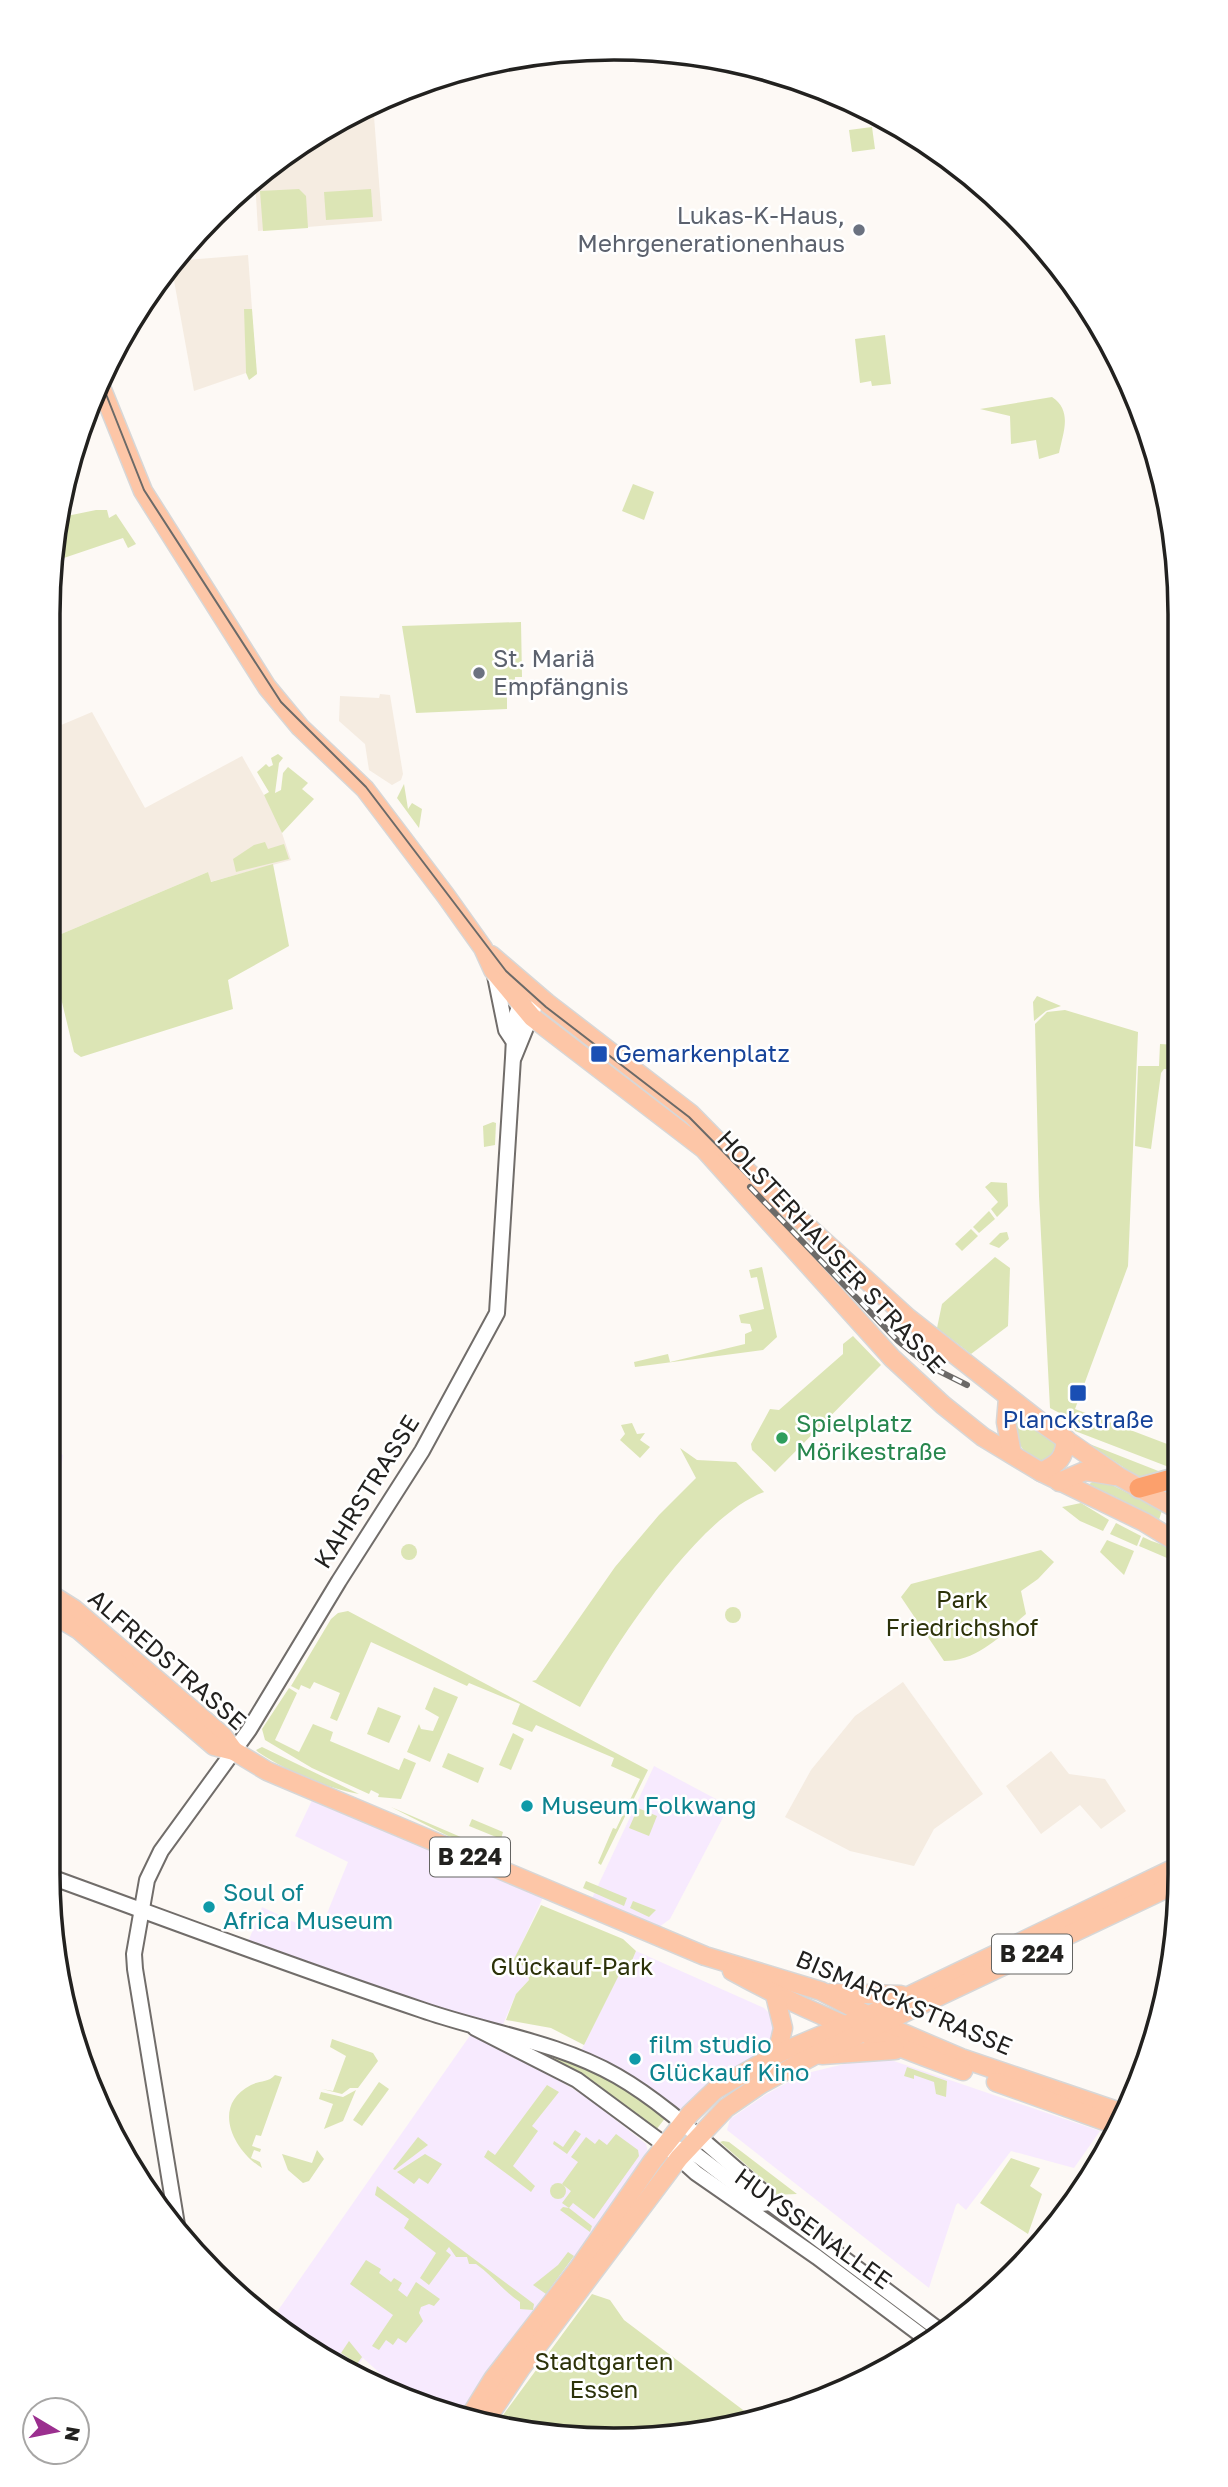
<svg xmlns="http://www.w3.org/2000/svg" width="1228" height="2487" font-family="'Golos Text',sans-serif">
	<rect width="100%" height="100%" fill="#fdf9f5"/>
	<!-- commercial -->
	<g fill="#f7eafe">
		<polygon points="47,1448 63,1455 47,1570"/>
		<polygon points="654,1766 729,1806 670,1919 651,1933 588,1907"/>
		<polygon points="315,1794 546,1891 514,1960 526,1967 529,1980 516,1994 501,2029 246,1947 262,1907 294,1922 321,1928 348,1862 295,1836"/>
		<polygon points="636,1951 764,2008 782,2026 777,2050 682,2122 580,2053 620,1972 626,1974"/>
		<polygon points="471,2034 515,2054 588,2098 646,2144 648,2153 643,2164 627,2183 607,2223 467,2418 411,2401 363,2358 353,2373 299,2344 272,2319"/>
		<polygon points="865,2059 888,2059 1100,2131 1074,2168 1011,2151 966,2210 958,2203 956,2205 929,2288 727,2130 730,2119 765,2095 803,2074"/>
	</g>
	<!-- built -->
	<g fill="#f5ece1">
		<polygon points="373,103 382,221 258,231 255,179 299,143"/>
		<polygon points="248,255 252,309 245,309 246,373 194,391 171,264 174,261"/>
		<polygon points="380,694 390,695 403,774 401,780 392,785 369,770 365,744 339,721 340,696 379,698"/>
		<polygon points="92,712 145,808 242,756 277,818 291,860 210,882 208,872 47,940 47,731"/>
		<polygon points="903,1682 983,1794 934,1829 914,1866 850,1851 785,1817 811,1770 855,1716"/>
		<polygon points="1051,1751 1069,1774 1105,1779 1126,1811 1101,1829 1080,1805 1041,1834 1006,1786"/>
	</g>
	<!-- green -->
	<g fill="#dce5b5">
		<polygon points="872,127 875,149 852,152 849,130"/>
		<polygon points="299,189 306,196 308,228 263,231 260,191"/>
		<polygon points="371,189 373,217 326,220 324,192"/>
		<polygon points="244,309 252,309 257,374 249,380 246,373"/>
		<polygon points="885,335 891,384 872,386 871,381 860,383 855,339"/>
		<path d="M1052,397c21,14 11,36 7,56l-20,6 -3,-19 -25,4 -1,-28 -30,-7z"/>
		<polygon points="633,484 654,492 644,520 622,511"/>
		<polygon points="96,510 107,510 109,518 116,514 136,544 128,548 123,538 52,562 57,518"/>
		<polygon points="521,622 522,677 515,677 515,684 507,684 507,709 416,713 402,626"/>
		<polygon points="278,754 283,758 279,763 275,793 281,790 283,773 288,767 308,783 302,789 314,799 282,833 264,795 269,792 257,772 266,764 269,767 273,765 271,758"/>
		<polygon points="404,784 408,809 412,803 422,809 419,828 397,798"/>
		<polygon points="265,842 268,849 284,844 289,859 236,872 233,859 254,845"/>
		<polygon points="273,864 289,946 228,980 233,1009 81,1057 74,1052 47,940 208,872 211,882"/>
		<polygon points="1037,996 1061,1006 1046,1011 1034,1021 1033,1002"/>
		<polygon points="1065,1010 1138,1032 1128,1266 1075,1409 1175,1447 1179,1439 1179,1465 1174,1469 1075,1431 1071,1419 1050,1408 1039,1196 1035,1024 1047,1012"/>
		<polygon points="1160,1044 1178,1045 1178,1070 1164,1069 1161,1073 1151,1149 1135,1146 1138,1066 1159,1066"/>
		<polygon points="493,1122 496,1123 495,1145 484,1147 483,1126"/>
		<polygon points="724,1156 805,1232 796,1242"/>
		<polygon points="991,1182 1007,1183 1008,1206 997,1217 991,1209 998,1202 985,1187"/>
		<polygon points="989,1211 995,1219 979,1233 973,1227"/>
		<polygon points="971,1229 978,1236 962,1251 955,1244"/>
		<polygon points="1007,1232 1009,1239 999,1248 989,1244 1000,1233"/>
		<polygon points="995,1257 1010,1268 1008,1326 971,1354 937,1328 942,1304"/>
		<polygon points="762,1267 777,1337 763,1350 635,1367 634,1362 668,1354 670,1362 745,1344 745,1334 752,1331 750,1324 741,1323 739,1315 764,1309 757,1277 751,1278 749,1270"/>
		<polygon points="853,1336 881,1365 775,1472 752,1450 751,1444 770,1409 779,1410 843,1354 843,1344"/>
		<path d="M1015,1411l44,30 2,8 -18,13c-26,-7 -29,-29 -28,-51z"/>
		<polygon points="632,1423 637,1434 645,1433 640,1440 650,1447 640,1458 620,1440 625,1434 621,1425"/>
		<polygon points="1084,1441 1087,1443 1166,1474 1142,1477 1135,1475"/>
		<path d="M680,1448l17,12 39,2 28,30c-67,25 -149,153 -184,215l-48,-26 4,-1 79,-113 44,-52 37,-37z"/>
		<polygon points="1098,1478 1162,1510 1159,1520 1090,1488 1088,1485"/>
		<polygon points="1081,1503 1109,1520 1103,1531 1080,1521 1062,1507"/>
		<polygon points="1116,1523 1141,1536 1137,1546 1110,1534"/>
		<path d="M1143,1537c11,6 24,8 32,14l-3,6 -5,1 -28,-12z"/>
		<polygon points="1107,1540 1134,1551 1124,1575 1100,1552"/>
		<circle cx="409" cy="1552" r="8"/>
		<path d="M1041,1550l13,12 -16,17 -17,12 5,23c-25,21 -48,47 -82,47l-43,-64 10,-13z"/>
		<circle cx="733" cy="1615" r="8"/>
		<polygon points="348,1611 648,1770 601,1865 598,1863 613,1828 616,1829 640,1779 611,1766 614,1758 536,1725 532,1732 512,1724 520,1704 469,1683 467,1686 371,1642 337,1721 330,1718 340,1693 314,1682 310,1689 301,1685 299,1690 291,1686 331,1619 338,1613"/>
		<polygon points="434,1687 458,1697 430,1762 407,1752 419,1724 421,1729 433,1731 439,1717 425,1709"/>
		<polygon points="289,1688 297,1693 275,1740 299,1752 313,1724 333,1732 330,1741 399,1770 404,1758 416,1763 401,1799 378,1797 379,1794 371,1790 369,1794 312,1768 265,1740 262,1729"/>
		<polygon points="378,1707 401,1716 389,1743 367,1734"/>
		<polygon points="513,1733 524,1739 511,1770 499,1765"/>
		<path d="M262,1747l97,47c-34,-6 -72,-23 -101,-42l-2,-2z"/>
		<polygon points="448,1753 484,1768 478,1783 442,1767"/>
		<polygon points="391,1807 477,1844 448,1836"/>
		<polygon points="638,1808 657,1816 649,1836 629,1828"/>
		<polygon points="472,1819 503,1832 501,1839 469,1826"/>
		<polygon points="586,1881 627,1898 624,1906 583,1888"/>
		<polygon points="633,1901 656,1910 649,1917 630,1908"/>
		<polygon points="541,1905 623,1939 636,1951 626,1975 620,1973 584,2045 551,2028 506,2020 516,1994 529,1980 526,1967 513,1961"/>
		<polygon points="332,2039 373,2053 378,2061 358,2088 350,2088 342,2094 322,2089 333,2091 346,2056 330,2047"/>
		<polygon points="499,2039 553,2051 618,2083 666,2117 656,2130 570,2069"/>
		<polygon points="907,2067 947,2081 946,2097 936,2094 934,2082 914,2075 914,2079 904,2076"/>
		<path d="M275,2075l7,2 -21,59 -5,-1 -4,11 9,3 -1,3 -6,-2 -3,8 9,4 2,6c-28,-17 -52,-62 -11,-83 9,-5 17,-2 24,-10z"/>
		<polygon points="379,2082 389,2089 362,2126 353,2120"/>
		<polygon points="547,2085 559,2092 532,2126 538,2131 513,2166 535,2186 531,2192 484,2157 488,2150 495,2155"/>
		<polygon points="356,2090 343,2121 324,2129 333,2104 319,2099 321,2092 343,2097"/>
		<polygon points="575,2130 581,2134 567,2154 553,2144 554,2141 563,2147"/>
		<polygon points="616,2134 638,2150 639,2156 594,2219 573,2203 569,2208 592,2226 590,2232 560,2210 563,2207 569,2208 562,2203 571,2191 562,2184 578,2162 571,2157 586,2137 595,2144 599,2139 607,2145"/>
		<polygon points="418,2137 428,2145 395,2170 393,2169"/>
		<polygon points="723,2141 729,2142 797,2194 773,2195 769,2185 720,2142"/>
		<polygon points="317,2150 324,2159 309,2181 303,2183 288,2170 282,2154 312,2163"/>
		<polygon points="425,2154 442,2164 428,2184 419,2178 414,2184 397,2172"/>
		<polygon points="1011,2158 1040,2168 1030,2186 1042,2194 1028,2234 980,2203"/>
		<circle cx="558" cy="2191" r="8"/>
		<path d="M377,2186l157,118 -1,6 -13,-1v-7c-18,-12 -28,-27 -44,-38h-7l-2,-7h-11l-7,-10 -3,4 5,4 -22,30 -9,-7 16,-25 -32,-25 5,-9 -34,-24z"/>
		<polygon points="568,2252 574,2256 546,2294 533,2285 558,2265"/>
		<polygon points="366,2260 381,2269 379,2273 391,2282 394,2278 402,2283 398,2290 407,2297 416,2282 440,2299 434,2306 429,2304 421,2307 419,2313 423,2321 406,2343 398,2338 393,2345 386,2340 379,2350 372,2346 393,2315 350,2284"/>
		<polygon points="592,2294 610,2300 624,2320 751,2416 688,2435 495,2426"/>
		<polygon points="349,2341 362,2357 357,2364 341,2353"/>
	</g>
	<g fill="none" stroke-linecap="round" stroke-linejoin="round">
		<defs>
			<g id="minor">
				<polyline points="494,971 506,1030 512,1039"/>
				<polyline points="514,1057 534,1008"/>
				<path d="M48,1876c124,45 248,92 374,134 66,23 133,31 195,66 54,31 100,79 149,118l4,9 173,130"/>
				<polyline points="475,2028 577,2080 665,2145 696,2173 817,2257 929,2341"/>
				<polyline points="677,2148 698,2156 761,2204 770,2203"/>
				<polyline points="178,2231 135,1969 134,1954 147,1880 161,1851 249,1730 339,1581 422,1451 497,1313 513,1058 515,1018 523,996"/>
			</g>
			<g id="major">
				<polyline points="99,382 143,491 267,687 300,727 365,789 446,896 483,948 493,970 532,1017 704,1149 892,1358 943,1405 983,1437 1041,1472 1144,1522 1180,1544"/>
				<polyline points="491,955 547,1003 691,1114 749,1173 907,1317 1042,1423 1118,1476 1179,1510"/>
				<polyline points="1008,1398 1006,1422 1012,1454"/>
				<path d="M1041,1472c18,-9 23,-13 25,-33"/>
				<polyline points="1059,1482 1085,1471 1115,1476"/>
				<polyline points="47,1592 74,1609 223,1736 234,1751"/>
				<polyline points="47,1611 79,1630 214,1746 234,1751 267,1771 705,1956 821,1991 898,2031 961,2058 1123,2113"/>
				<path d="M732,1971c74,41 152,71 231,100"/>
				<polyline points="831,1993 901,1995"/>
				<polyline points="775,1995 783,2028 777,2054"/>
				<polyline points="822,2055 895,2050"/>
				<polyline points="996,2082 1116,2125"/>
				<polyline points="469,2418 493,2379 578,2269 652,2162 690,2114 715,2090 777,2054 867,2016 1181,1865"/>
				<polyline points="484,2423 521,2368 679,2158 726,2108 761,2084 813,2056 1180,1882"/>
			</g>
			<polyline id="highway" points="1139,1488 1179,1477"/>
		</defs>
		<!-- minor casing -->
		<use href="#minor" stroke="#716d6a" stroke-width="18"/>
		<!-- major casing -->
		<use href="#major" stroke="#d7d7d7" stroke-width="21"/>
		<!-- highway casing -->
		<use href="#highway" stroke="#d7d7d7" stroke-width="23"/>
		<!-- minor -->
		<use href="#minor" stroke="#fff" stroke-width="14"/>
		<!-- major -->
		<use href="#major" stroke="#fdc6a7" stroke-width="18"/>
		<!-- highway -->
		<use href="#highway" stroke="#fca06c" stroke-width="19"/>
		<!-- tram -->
		<polyline stroke="#6c6a68" stroke-width="2" points="100,379 144,490 281,702 366,787 506,971 546,1007 689,1117 754,1183"/>
		<defs>
			<polyline id="rail" points="750,1187 898,1341 929,1366 967,1385"/>
		</defs>
		<!-- rail casing -->
		<use href="#rail" stroke="#6c6a68" stroke-width="6"/>
		<!-- rail -->
		<use href="#rail" stroke="#fff" stroke-width="3.5" stroke-dasharray="10" stroke-linecap="butt"/>
	</g>
	<!-- markers -->
	<g fill="#6b7280" stroke="#fff" stroke-width="2.5">
		<circle cx="859" cy="230" r="7"/>
		<circle cx="479" cy="673" r="7"/>
	</g>
	<g fill="#1a4fb4" stroke="#fff" stroke-width="2.5">
		<rect x="590" y="1045" width="18" height="18" rx="3.5"/>
		<rect x="1069" y="1384" width="18" height="18" rx="3.5"/>
	</g>
	<circle fill="#2e9e5b" stroke="#fff" stroke-width="2.5" cx="782" cy="1438" r="7"/>
	<g fill="#0f9aa8" stroke="#fff" stroke-width="2.5">
		<circle cx="527" cy="1806" r="7"/>
		<circle cx="209" cy="1907" r="7"/>
		<circle cx="635" cy="2059" r="7"/>
	</g>
	<g text-anchor="middle" stroke-width="5" stroke-linejoin="round" paint-order="stroke">
		<!-- shield labels -->
		<g fill="#fff" stroke="#646462" stroke-width="2">
			<rect x="430" y="1837.5" width="80" height="39" rx="5"/>
			<rect x="992" y="1934.5" width="80" height="39" rx="5"/>
		</g>
		<g font-size="23" font-weight="bold" fill="#22211f">
			<text x="470" y="1865">B 224</text>
			<text x="1032" y="1962">B 224</text>
		</g>
		<!-- worship labels -->
		<g font-size="24" fill="#5b616d" stroke="#fff" text-anchor="end">
			<text x="845" y="224">Lukas-K-Haus,<tspan x="845" dy="28">Mehrgenerationenhaus</tspan></text>
			<text x="493" y="667" text-anchor="start">St. Mariä<tspan x="493" dy="28">Empfängnis</tspan></text>
		</g>
		<!-- transit labels -->
		<g font-size="24" fill="#164399" stroke="#fff" text-anchor="start">
			<text x="615" y="1062">Gemarkenplatz</text>
			<text x="1078" y="1428" text-anchor="middle">Planckstraße</text>
		</g>
		<!-- street labels -->
		<g font-size="24" fill="#22211f" stroke="#fff">
			<text transform="translate(831 1252) rotate(47)" y="8">HOLSTERHAUSER STRASSE</text>
			<text transform="translate(367 1492) rotate(-58)" y="8">KAHRSTRASSE</text>
			<text transform="translate(167 1660) rotate(41)" y="8">ALFREDSTRASSE</text>
			<text transform="translate(904 2003) rotate(23)" y="8">BISMARCKSTRASSE</text>
			<text transform="translate(813 2229) rotate(36)" y="8">HUYSSENALLEE</text>
		</g>
		<!-- leisure labels -->
		<g font-size="24" fill="#27864d" stroke="#fff" text-anchor="start">
			<text x="796" y="1432">Spielplatz<tspan x="796" dy="28">Mörikestraße</tspan></text>
		</g>
		<!-- park labels -->
		<g font-size="24" fill="#2c3209" stroke="#fff">
			<text x="962" y="1608">Park<tspan x="962" dy="28">Friedrichshof</tspan></text>
			<text x="572" y="1975">Glückauf-Park</text>
			<text x="604" y="2370">Stadtgarten<tspan x="604" dy="28">Essen</tspan></text>
		</g>
		<!-- culture labels -->
		<g font-size="24" fill="#0d838f" stroke="#fff" text-anchor="start">
			<text x="541" y="1814">Museum Folkwang</text>
			<text x="223" y="1901">Soul of<tspan x="223" dy="28">Africa Museum</tspan></text>
			<text x="649" y="2053">film studio<tspan x="649" dy="28">Glückauf Kino</tspan></text>
		</g>
	</g>
	<!-- crop -->
	<path d="M0 0H1228V2487H0ZM614 60H614A554 554 0 0 1 1168 614V1874A554 554 0 0 1 614 2428H614A554 554 0 0 1 60 1874V614A554 554 0 0 1 614 60Z" fill="#fff" fill-rule="evenodd"/>
	<path fill="none" stroke="#22211f" stroke-width="3.5" d="M614 60H614A554 554 0 0 1 1168 614V1874A554 554 0 0 1 614 2428H614A554 554 0 0 1 60 1874V614A554 554 0 0 1 614 60Z"/>
	<!-- north arrow -->
	<g transform="translate(56 2431) rotate(100)"><circle r="33" fill="#ffffff" stroke="#a7a6a5" stroke-width="2"/>
	<path d="M0-5L12 26L0 18L-12 26Z" fill="#9b2f8f"/>
	<text y="-10" font-size="19" font-weight="bold" text-anchor="middle" fill="#22211f">N</text>
	</g>
</svg>
